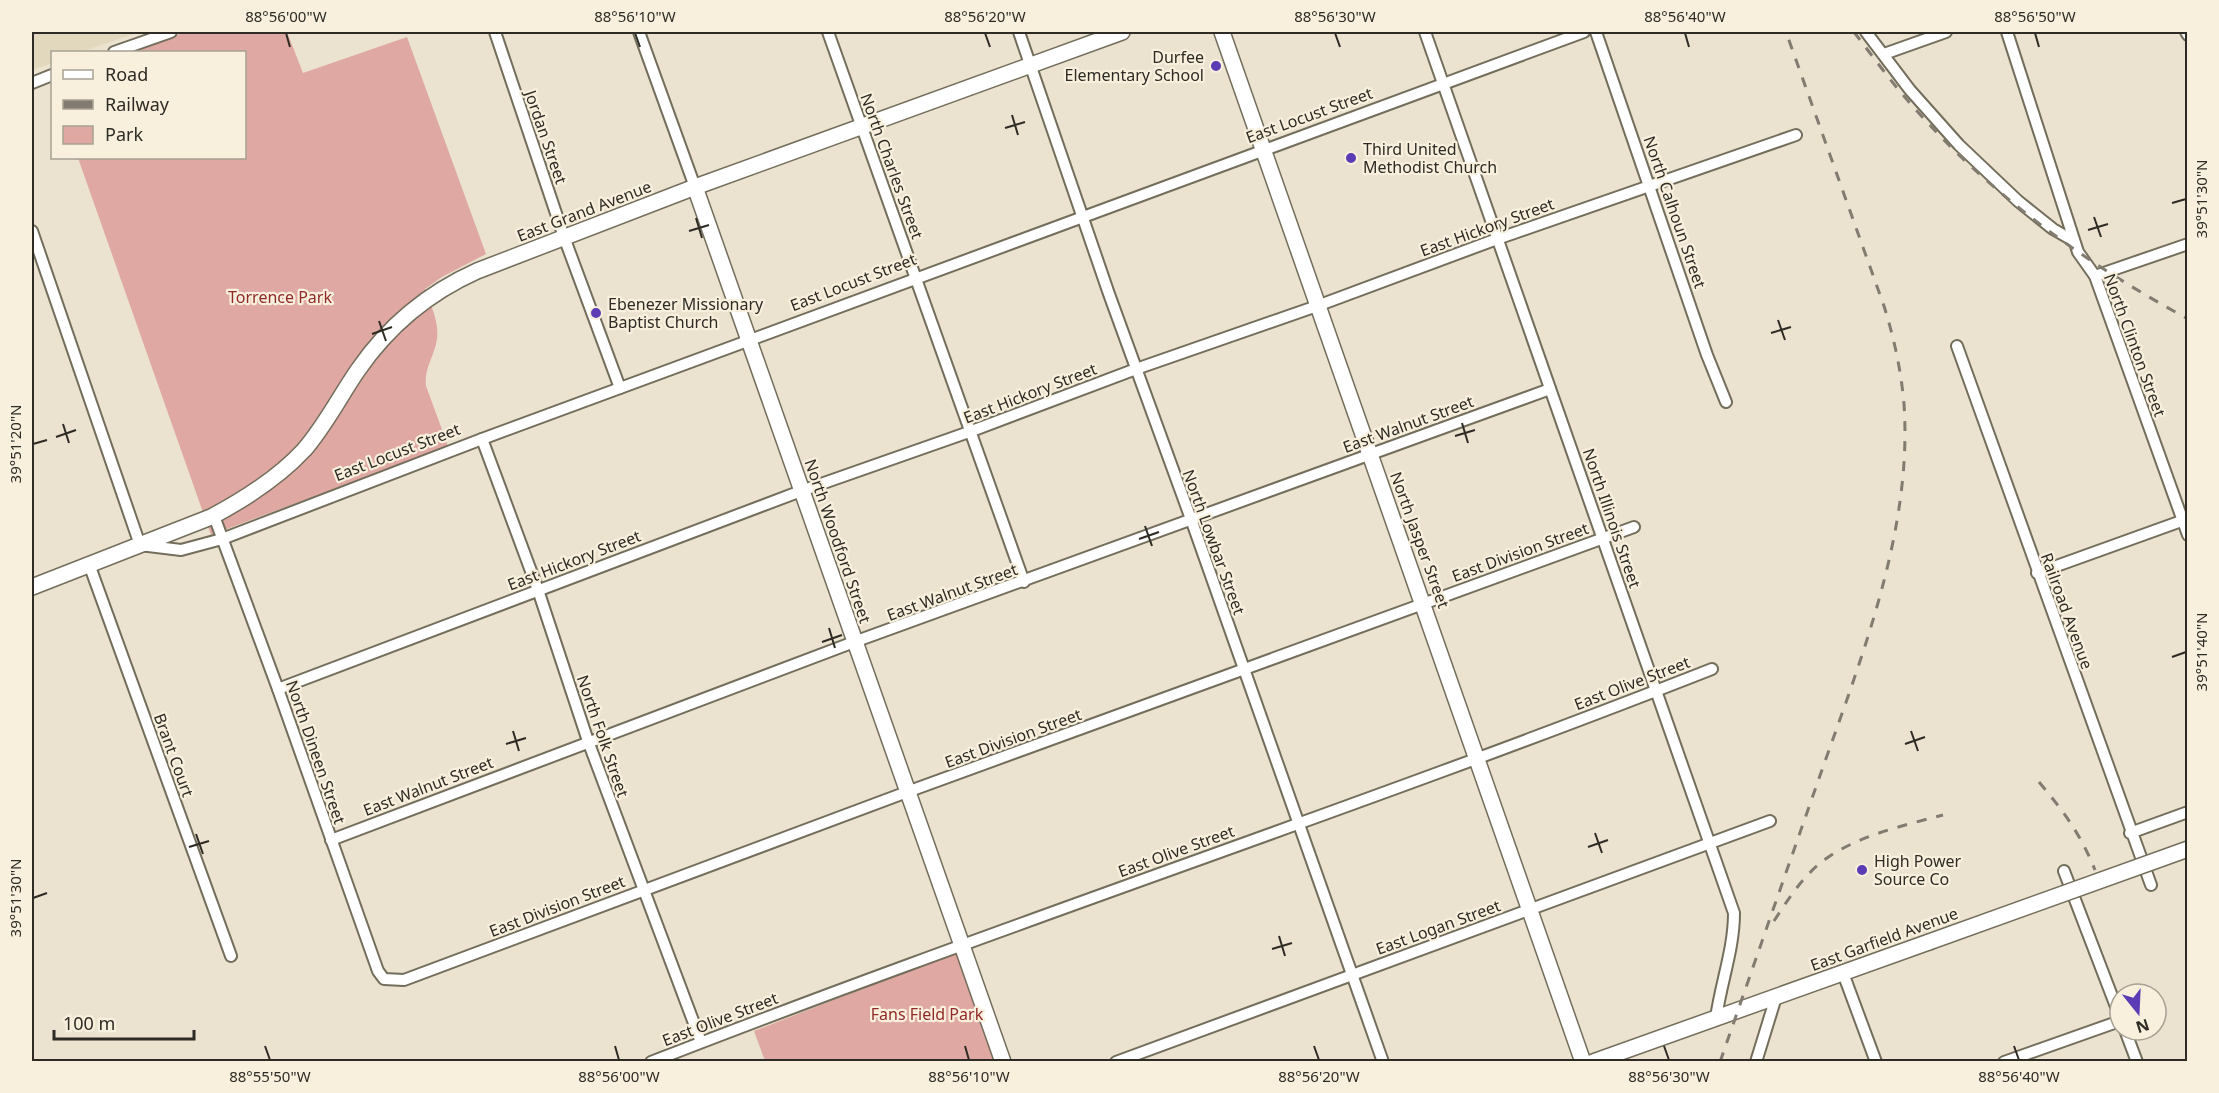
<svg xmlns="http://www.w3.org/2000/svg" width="2219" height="1093" font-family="'Noto Sans',sans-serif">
	<rect width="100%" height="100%" fill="#ebe3d0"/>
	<!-- built -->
	<polygon fill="#e2d8be" points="32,32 139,32 81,52 52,52 52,63 32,70"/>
	<!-- green -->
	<g fill="#e0a8a2">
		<path d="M186,32h101l16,41 104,-36 79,217 -44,23 -17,12c6,17 16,36 11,55 -4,16 -12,26 -10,42l22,60 -237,89 -133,-377h166v-106h-116z"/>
		<polygon points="957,952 994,1061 765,1061 754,1031"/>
	</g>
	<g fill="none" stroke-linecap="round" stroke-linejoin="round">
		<defs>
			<g id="street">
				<polyline points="495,32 564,237 620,388"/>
				<polyline points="639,32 695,187"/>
				<polyline points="828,32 1024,582"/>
				<polyline points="1019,32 1109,294 1191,519 1383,1062"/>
				<path d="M1425,32l309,881c0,36 -13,69 -18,105"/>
				<polyline points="1596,32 1707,355 1726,402"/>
				<polyline points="1866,32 1910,90 1959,145 2018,201 2053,229 2074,241"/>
				<polyline points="2007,32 2078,252 2095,276 2188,535"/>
				<polyline points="2186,32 2188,35"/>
				<polyline points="114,52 171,32"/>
				<polyline points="1884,54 1946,32"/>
				<polyline points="32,83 52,75"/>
				<polyline points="32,231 140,545 181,550 222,539 482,439 1584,32"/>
				<polyline points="2095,276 2188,244"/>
				<polyline points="1957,346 2151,885"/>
				<polyline points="482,439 538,590 588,741 701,1042"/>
				<polyline points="214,516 278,689 378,971 384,979 404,980 907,792 1634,527"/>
				<polyline points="89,564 231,956"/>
				<polyline points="2037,573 2187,519"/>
				<polyline points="278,689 801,491 969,432 1136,369 1317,306 1497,239 1796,135"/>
				<polyline points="2130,833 2188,812"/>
				<polyline points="331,840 854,642 1550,389"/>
				<polyline points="2064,871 2120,1017"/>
				<polyline points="1843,973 1876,1062"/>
				<polyline points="2125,1030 2137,1062"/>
				<path d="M651,1062c351,-137 710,-255 1061,-393"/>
				<polyline points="1116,1062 1770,821"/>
				<polyline points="1756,1062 1776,997"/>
				<polyline points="2004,1062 2120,1021"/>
			</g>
			<g id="secondary">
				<polyline points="1222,32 1583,1062"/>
				<polyline points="695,187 1003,1062"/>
				<path d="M32,587l179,-70c34,-18 67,-39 93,-67 21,-24 36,-54 54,-80 31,-45 70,-77 119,-99l218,-84 427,-155"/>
				<polyline points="1593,1062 1929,942"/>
			</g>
		</defs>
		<!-- street casing -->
		<use href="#street" stroke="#736d5b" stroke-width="14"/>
		<!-- secondary casing -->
		<use href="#secondary" stroke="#736d5b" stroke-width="18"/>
		<!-- street -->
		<use href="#street" stroke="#fff" stroke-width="10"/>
		<!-- secondary -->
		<use href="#secondary" stroke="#fff" stroke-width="15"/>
		<!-- rail -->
		<g stroke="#827c70" stroke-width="3" stroke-dasharray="10 10" stroke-linecap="butt">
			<path d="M1854,32c20,26 40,54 63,79 76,86 170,153 271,208"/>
			<path d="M2039,782c25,30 41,51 56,88"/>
			<path d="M1774,921c15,-23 30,-47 53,-63 33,-23 78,-33 116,-43"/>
			<path d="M1720,1062c32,-92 64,-184 96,-275 42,-121 97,-253 88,-383 -3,-34 -10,-66 -20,-98l-98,-274"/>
		</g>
		<defs>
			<polyline id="secondary-bridge" points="1929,942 2188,849"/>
		</defs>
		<!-- secondary-bridge casing -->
		<use href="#secondary-bridge" stroke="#736d5b" stroke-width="18" stroke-linecap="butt"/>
		<!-- secondary-bridge -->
		<use href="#secondary-bridge" stroke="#fff" stroke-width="15"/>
	</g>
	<!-- ticks -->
	<path fill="none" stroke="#2e2b24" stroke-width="2" d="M286,33l4,14M635,33l5,14M985,33l5,14M1335,33l5,14M1685,33l4,14M2035,33l4,14M1012,115l6,20M1005,128l20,-6M2172,203l14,-4M2094,217l7,20M696,218l6,20M2088,230l20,-6M689,231l20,-6M1778,320l7,20M379,321l7,20M1771,333l20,-6M372,334l20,-7M1462,423l6,20M63,424l6,19M1455,436l20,-6M56,437l20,-7M33,444l14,-4M1145,526l7,20M1139,539l20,-7M829,628l6,20M822,642l20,-7M2172,657l14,-5M513,731l6,20M1911,731l7,20M506,744l20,-6M1905,744l20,-7M1595,833l7,20M196,834l7,20M189,847l20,-6M1588,847l20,-7M33,898l14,-5M1279,936l6,20M1272,949l20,-6M265,1046l5,14M615,1046l4,14M965,1046l4,14M1314,1046l5,14M1664,1046l5,14M2014,1046l5,14"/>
	<!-- markers -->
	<g fill="#5b3cb4" stroke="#f8f0dd" stroke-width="2">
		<circle cx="1216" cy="66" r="6"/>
		<circle cx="1351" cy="158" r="6"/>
		<circle cx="596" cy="313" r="6"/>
		<circle cx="1862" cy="870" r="6"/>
	</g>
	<g text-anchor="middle" stroke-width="4.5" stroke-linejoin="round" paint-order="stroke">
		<!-- poi labels -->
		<g font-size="16" fill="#2e2b24" stroke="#f8f0dd" text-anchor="start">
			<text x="1204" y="63" text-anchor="end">Durfee<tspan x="1204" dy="18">Elementary School</tspan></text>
			<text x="1363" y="155">Third United<tspan x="1363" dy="18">Methodist Church</tspan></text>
			<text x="608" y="310">Ebenezer Missionary<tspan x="608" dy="18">Baptist Church</tspan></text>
			<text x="1874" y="867">High Power<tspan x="1874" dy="18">Source Co</tspan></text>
		</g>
		<!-- street labels -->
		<g font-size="16" fill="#2e2b24" stroke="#f8f0dd">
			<text transform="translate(1309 115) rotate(-20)" y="6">East Locust Street</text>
			<text transform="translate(546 137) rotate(71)" y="6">Jordan Street</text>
			<text transform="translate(892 166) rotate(70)" y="6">North Charles Street</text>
			<text transform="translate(584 211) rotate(-21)" y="6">East Grand Avenue</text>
			<text transform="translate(1675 212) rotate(71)" y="6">North Calhoun Street</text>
			<text transform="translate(1487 227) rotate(-20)" y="6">East Hickory Street</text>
			<text transform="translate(853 282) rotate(-21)" y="6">East Locust Street</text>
			<text transform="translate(2135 345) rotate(70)" y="6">North Clinton Street</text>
			<text transform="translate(1030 393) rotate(-21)" y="6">East Hickory Street</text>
			<text transform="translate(1408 424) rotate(-20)" y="6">East Walnut Street</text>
			<text transform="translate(397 452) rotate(-21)" y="6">East Locust Street</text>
			<text transform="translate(1612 518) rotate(71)" y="6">North Illinois Street</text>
			<text transform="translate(1420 540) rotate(70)" y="6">North Jasper Street</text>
			<text transform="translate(838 541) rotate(71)" y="6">North Woodford Street</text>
			<text transform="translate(1214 542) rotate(70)" y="6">North Lowbar Street</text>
			<text transform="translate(1520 552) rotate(-20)" y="6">East Division Street</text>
			<text transform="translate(574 560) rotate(-21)" y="6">East Hickory Street</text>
			<text transform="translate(952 592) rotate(-20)" y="6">East Walnut Street</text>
			<text transform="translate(2067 611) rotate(70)" y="6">Railroad Avenue</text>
			<text transform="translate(1632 683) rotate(-21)" y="6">East Olive Street</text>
			<text transform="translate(603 736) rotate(71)" y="6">North Folk Street</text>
			<text transform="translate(1013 738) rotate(-20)" y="6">East Division Street</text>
			<text transform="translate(316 752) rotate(71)" y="6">North Dineen Street</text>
			<text transform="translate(174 755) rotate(70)" y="6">Brant Court</text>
			<text transform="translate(428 786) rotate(-21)" y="6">East Walnut Street</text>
			<text transform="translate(1176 851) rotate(-20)" y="6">East Olive Street</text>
			<text transform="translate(557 906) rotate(-21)" y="6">East Division Street</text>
			<text transform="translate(1438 927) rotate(-20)" y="6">East Logan Street</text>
			<text transform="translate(1884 939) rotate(-20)" y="6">East Garfield Avenue</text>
			<text transform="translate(720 1019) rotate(-21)" y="6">East Olive Street</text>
		</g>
		<!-- park labels -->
		<g font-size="16" fill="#912928" stroke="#f8f0dd">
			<text x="280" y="303">Torrence Park</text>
			<text x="927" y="1020">Fans Field Park</text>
		</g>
	</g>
	<!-- border -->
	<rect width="2219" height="1093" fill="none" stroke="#f8f0dd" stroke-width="66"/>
	<!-- legend -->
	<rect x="51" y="51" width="195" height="108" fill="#f8f0dd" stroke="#a7a193" stroke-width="1.5"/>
	<rect x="63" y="70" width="30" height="9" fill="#ffffff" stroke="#a7a193" stroke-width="1.5"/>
	<text x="105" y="81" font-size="18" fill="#2e2b24">Road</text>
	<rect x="63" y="100" width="30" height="9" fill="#827c70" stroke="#a7a193" stroke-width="1.5"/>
	<text x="105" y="111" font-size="18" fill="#2e2b24">Railway</text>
	<rect x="63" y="126" width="30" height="18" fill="#e0a8a2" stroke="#a7a193" stroke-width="1.5"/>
	<text x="105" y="141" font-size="18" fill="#2e2b24">Park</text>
	<!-- north arrow -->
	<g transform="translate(2138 1012) rotate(162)"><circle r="28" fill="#f8f0dd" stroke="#a7a193" stroke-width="1.5"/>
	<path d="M0-4.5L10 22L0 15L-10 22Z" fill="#5b3cb4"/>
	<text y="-9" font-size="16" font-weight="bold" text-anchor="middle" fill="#2e2b24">N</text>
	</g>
	<!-- scale -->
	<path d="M54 1030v9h140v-9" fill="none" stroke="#2e2b24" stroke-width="3"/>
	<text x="63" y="1030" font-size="18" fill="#2e2b24" stroke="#f8f0dd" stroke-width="4.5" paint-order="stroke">100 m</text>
	<rect x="33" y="33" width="2153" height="1027" fill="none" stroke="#2e2b24" stroke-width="2"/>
	<g font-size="15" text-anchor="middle" fill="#2e2b24">
		<text x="286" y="22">88°56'00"W</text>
		<text x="635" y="22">88°56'10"W</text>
		<text x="985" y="22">88°56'20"W</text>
		<text x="1335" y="22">88°56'30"W</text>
		<text x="1685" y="22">88°56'40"W</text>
		<text x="2035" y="22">88°56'50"W</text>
		<text transform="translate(2202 199) rotate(-90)" y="5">39°51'30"N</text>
		<text transform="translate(16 444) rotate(-90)" y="5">39°51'20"N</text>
		<text transform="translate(2202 652) rotate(-90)" y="5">39°51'40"N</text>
		<text transform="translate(16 898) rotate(-90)" y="5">39°51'30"N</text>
		<text x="270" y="1082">88°55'50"W</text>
		<text x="619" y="1082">88°56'00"W</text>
		<text x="969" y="1082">88°56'10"W</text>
		<text x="1319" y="1082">88°56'20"W</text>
		<text x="1669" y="1082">88°56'30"W</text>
		<text x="2019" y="1082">88°56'40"W</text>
	</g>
</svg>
